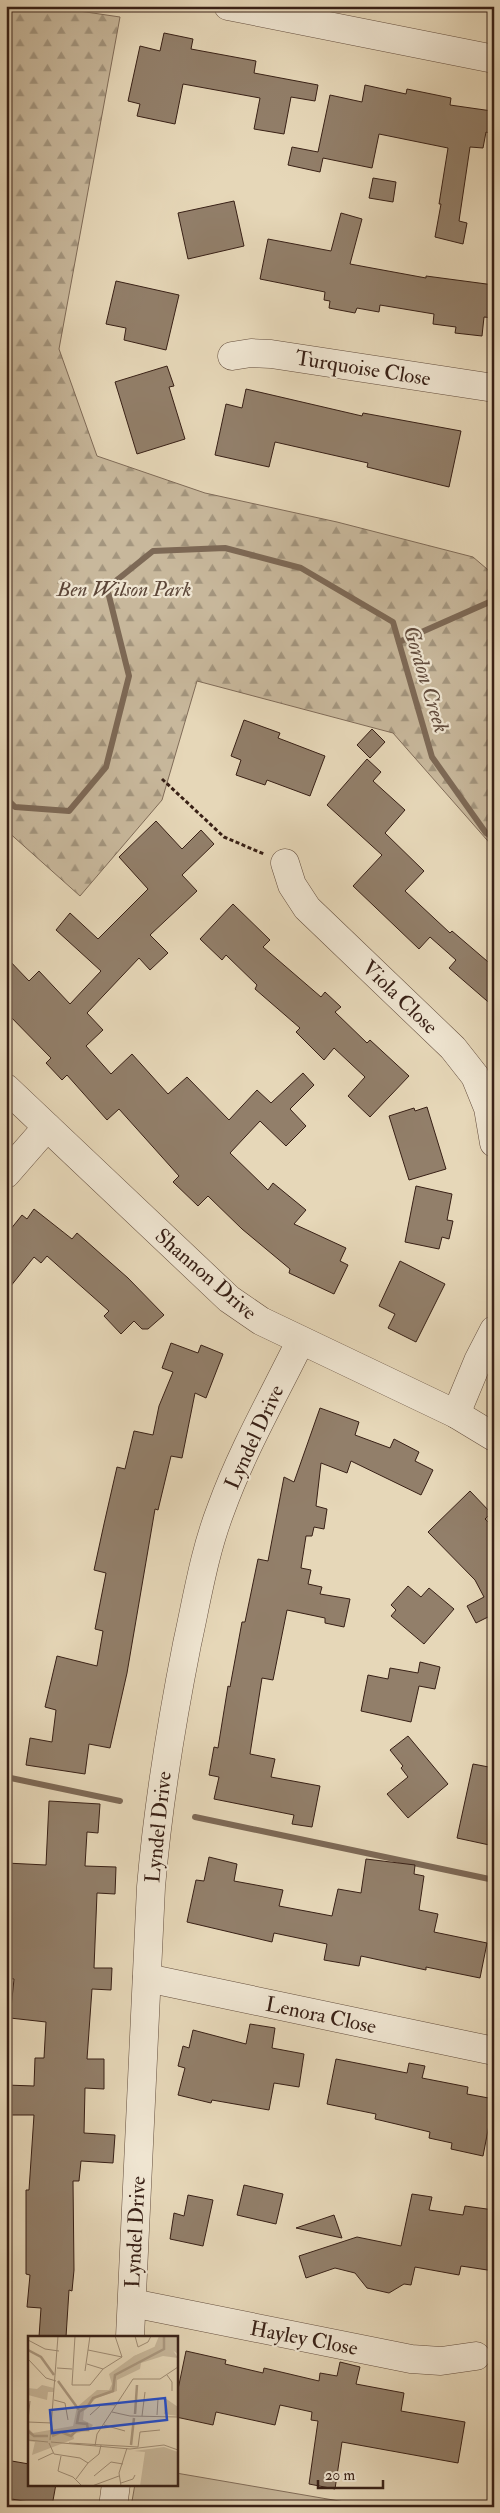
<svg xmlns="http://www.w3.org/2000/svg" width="500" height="2513" font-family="'IM FELL Double Pica',serif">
	<defs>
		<pattern id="forest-firs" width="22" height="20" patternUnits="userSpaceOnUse" patternTransform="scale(1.25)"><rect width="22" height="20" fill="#c8b89c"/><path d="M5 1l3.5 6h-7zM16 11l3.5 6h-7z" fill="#a3957e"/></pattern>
	</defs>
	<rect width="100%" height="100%" fill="#e6d7b8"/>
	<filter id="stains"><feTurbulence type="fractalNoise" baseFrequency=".004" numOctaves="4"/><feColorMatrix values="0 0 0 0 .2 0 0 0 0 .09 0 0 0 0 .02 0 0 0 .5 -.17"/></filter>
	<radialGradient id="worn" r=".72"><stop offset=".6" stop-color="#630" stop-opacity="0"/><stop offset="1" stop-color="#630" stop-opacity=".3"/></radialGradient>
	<!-- forest -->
	<polygon fill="url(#forest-firs)" stroke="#806c59" points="6,6 45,6 120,17 59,349 97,456 205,493 337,522 473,557 494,575 494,848 393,733 197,681 162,800 80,896 6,830"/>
	<!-- green -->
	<polygon fill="#c8b89c" stroke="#806c59" points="176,2473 374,2507 131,2507 135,2484 176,2484"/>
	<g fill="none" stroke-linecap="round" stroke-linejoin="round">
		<!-- stream -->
		<g stroke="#7d6956" stroke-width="6">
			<polyline points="399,642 494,600"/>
			<polyline points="6,798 15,807 69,811 106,767 129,676 107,588 153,551 225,548 301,568 393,622 432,757 486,833 494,838"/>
			<polyline points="6,1777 120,1801"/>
			<polyline points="195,1817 494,1880"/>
		</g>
	</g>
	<!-- building -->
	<g fill="#927f6a" stroke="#382016">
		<polygon points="164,33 193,39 191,49 256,61 254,73 318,85 315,101 291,97 284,134 254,129 260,98 183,84 175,124 137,116 140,104 128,101 140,46 160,51"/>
		<polygon points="365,85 406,94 407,89 451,98 450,105 492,111 489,133 486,132 483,148 470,147 459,221 467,223 463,244 435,237 441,204 439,204 448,148 379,134 372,168 323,158 320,172 288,165 292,147 318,152 330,95 362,102"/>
		<polygon points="373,178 396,182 393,202 369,198"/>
		<polygon points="234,201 244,246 188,259 178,213"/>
		<polygon points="341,213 362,219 350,264 426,278 426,276 494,285 494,318 484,317 482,336 455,333 456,327 433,324 434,314 380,305 379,312 357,308 355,313 329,308 330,301 324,300 325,292 260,279 268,239 331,251"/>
		<polygon points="116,281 179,295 166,350 124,340 126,328 106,324"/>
		<polygon points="167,366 174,386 169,387 185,439 137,454 115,382"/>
		<polygon points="246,389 362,416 363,413 461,431 449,487 367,467 368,463 275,442 269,467 215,455 226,404 242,408"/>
		<polygon points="244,720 280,733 278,738 325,756 310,796 267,780 265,785 236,775 241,760 231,756"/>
		<polygon points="372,729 385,742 370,758 357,745"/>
		<polygon points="367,759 381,772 373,781 405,810 385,833 424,871 405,891 450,933 452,931 494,967 494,1007 449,968 456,960 430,937 419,949 353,886 382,855 327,805"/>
		<polygon points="156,821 182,849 201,830 214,844 182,875 197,891 150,935 168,953 150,970 139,958 87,1013 103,1030 86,1046 111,1074 132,1054 168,1094 187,1077 229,1120 257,1090 271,1103 303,1073 314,1085 290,1109 306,1126 286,1146 260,1121 230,1153 268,1190 273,1183 306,1210 294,1224 346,1248 340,1261 348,1265 334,1294 289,1273 290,1269 242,1229 208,1196 198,1206 173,1182 179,1176 119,1109 107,1120 67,1075 62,1080 46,1063 51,1058 6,1012 6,957 29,981 39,971 70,1004 101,971 56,930 70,913 98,939 148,889 119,857"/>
		<polygon points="233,904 270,940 263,947 321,997 325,992 341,1007 335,1012 367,1043 370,1040 409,1076 370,1117 348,1096 365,1077 334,1048 324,1060 296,1032 300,1028 255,989 257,985 226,955 222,960 200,939"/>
		<polygon points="427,1107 446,1169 409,1180 389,1116 414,1108 415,1111"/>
		<polygon points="416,1186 452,1194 447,1220 453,1221 449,1239 442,1237 439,1249 405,1242"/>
		<polygon points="34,1209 72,1239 77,1233 128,1278 164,1315 148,1329 142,1329 134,1321 121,1334 104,1316 109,1311 47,1256 41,1263 34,1257 6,1292 6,1235 22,1215 27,1219"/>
		<polygon points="400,1261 445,1284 416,1342 388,1328 395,1314 379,1306"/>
		<polygon points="171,1343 198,1353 201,1345 223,1354 206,1398 195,1393 182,1458 171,1456 158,1510 155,1509 127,1673 110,1748 89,1744 85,1774 26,1765 30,1738 52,1742 56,1710 45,1707 57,1656 97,1666 103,1631 95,1629 106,1573 94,1570 104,1524 117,1467 125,1469 134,1431 153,1435 159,1406 173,1372 162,1368"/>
		<polygon points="320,1408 359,1422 355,1435 390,1448 394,1439 419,1452 415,1461 433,1470 421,1495 351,1461 347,1473 321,1463 316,1506 327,1509 324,1529 314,1527 312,1536 306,1536 301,1568 311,1570 308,1584 322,1587 320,1594 350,1599 344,1627 325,1623 325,1618 287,1610 273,1680 262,1678 250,1754 275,1759 271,1777 320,1786 312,1827 292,1824 294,1815 214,1799 219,1777 209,1775 214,1747 218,1748 228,1686 230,1687 242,1622 245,1622 258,1559 268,1561 284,1477 294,1482"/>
		<polygon points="470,1491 491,1513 485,1519 494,1528 494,1614 476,1623 467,1606 484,1597 475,1580 428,1532"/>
		<polygon points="408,1586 421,1597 429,1588 454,1609 424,1644 391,1616 396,1610 391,1605"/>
		<polygon points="420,1662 440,1667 435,1689 419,1686 411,1722 361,1711 368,1675 388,1679 390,1668 418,1673"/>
		<polygon points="408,1736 448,1784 408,1818 387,1794 408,1777 401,1768 403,1766 390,1750"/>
		<polygon points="473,1764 494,1768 494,1846 457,1838"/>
		<polygon points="49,1801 100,1804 98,1833 87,1832 85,1866 116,1867 115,1894 97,1893 94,1968 112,1968 111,1990 92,1989 87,2059 104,2059 104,2089 85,2088 84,2133 115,2135 113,2163 81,2161 79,2181 73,2181 74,2270 72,2291 69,2290 66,2337 39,2337 41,2308 27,2307 30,2275 26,2274 26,2190 29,2190 34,2115 6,2115 6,2085 34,2086 35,2058 44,2058 46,2022 10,2018 14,1979 6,1978 6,1863 46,1865"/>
		<polygon points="209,1857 237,1864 234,1881 283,1890 279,1906 332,1916 338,1889 361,1893 366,1859 415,1865 414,1874 424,1876 419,1910 438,1914 434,1932 487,1943 480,1978 426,1967 426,1970 361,1956 359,1966 324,1960 327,1944 274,1933 272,1942 187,1922 196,1880 204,1881"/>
		<polygon points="250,2024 275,2028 272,2048 304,2054 299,2087 274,2083 269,2110 212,2100 211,2103 178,2095 185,2068 178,2066 183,2046 189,2048 193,2030 246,2044"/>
		<polygon points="336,2059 407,2073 409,2063 425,2066 422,2078 468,2087 467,2094 494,2099 483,2156 451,2149 452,2143 429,2138 430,2132 375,2119 376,2114 327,2104"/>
		<polygon points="244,2185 283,2194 276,2224 237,2215"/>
		<polygon points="412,2194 432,2197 429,2210 463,2215 465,2206 494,2210 494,2271 461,2266 459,2275 415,2267 411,2285 404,2284 389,2293 367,2288 355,2273 335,2268 306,2278 299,2256 357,2237 401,2246"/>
		<polygon points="188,2195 213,2200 203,2246 170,2239 174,2213 184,2216"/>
		<polygon points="334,2215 342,2238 296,2228"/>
		<polygon points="186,2351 226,2360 225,2364 263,2373 264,2368 319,2381 320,2373 337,2376 340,2362 360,2367 356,2384 404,2393 401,2411 465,2422 458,2463 342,2442 335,2489 309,2484 318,2421 311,2420 312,2412 280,2405 275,2425 216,2412 213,2425 176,2417 176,2399"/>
		<polygon points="6,2460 29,2464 29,2484 56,2484 52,2506 6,2498"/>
	</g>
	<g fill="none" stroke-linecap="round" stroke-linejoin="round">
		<defs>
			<g id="minor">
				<polyline points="228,6 494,59"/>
				<polyline points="232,356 251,353 271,354 494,388"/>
				<polyline points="285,863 292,885 307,908 453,1048 475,1076 488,1108 494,1143"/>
				<polyline points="6,1088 229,1299 261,1321 456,1414 494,1437"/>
				<polyline points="6,1174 47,1127"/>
				<polyline points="456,1414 478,1361 494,1330"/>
				<polyline points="147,1978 494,2051"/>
				<polyline points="132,2303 411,2359 441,2361 476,2356"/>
				<path d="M130,2337l21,-450c7,-82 20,-162 36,-243 10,-45 17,-91 34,-135 21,-58 52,-112 79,-167"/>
				<polyline points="113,2507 116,2484"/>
			</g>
		</defs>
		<!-- minor casing -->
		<use href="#minor" stroke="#644e3e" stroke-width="29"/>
		<!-- path -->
		<polyline stroke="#382016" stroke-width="3" stroke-dasharray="4 2.5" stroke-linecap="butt" points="162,779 224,837 264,854"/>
		<!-- minor -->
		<use href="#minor" stroke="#efe5d1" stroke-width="28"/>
	</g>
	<g text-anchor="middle" stroke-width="4.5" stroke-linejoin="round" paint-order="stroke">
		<!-- street labels -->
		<g font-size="21" fill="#382016" stroke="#efe5d1">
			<text transform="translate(363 368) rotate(9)" y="7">Turquoise Close</text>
			<text transform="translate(400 997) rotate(44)" y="7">Viola Close</text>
			<text transform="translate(206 1274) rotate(41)" y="7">Shannon Drive</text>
			<text transform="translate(254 1437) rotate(-65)" y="7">Lyndel Drive</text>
			<text transform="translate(158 1827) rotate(-84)" y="7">Lyndel Drive</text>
			<text transform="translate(321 2015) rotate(12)" y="7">Lenora Close</text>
			<text transform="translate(135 2232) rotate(-87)" y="7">Lyndel Drive</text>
			<text transform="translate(304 2338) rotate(11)" y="7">Hayley Close</text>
		</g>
		<!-- park labels -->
		<g font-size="21" font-style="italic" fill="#5c4638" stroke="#efe5d1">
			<text x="124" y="596">Ben Wilson Park</text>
		</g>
		<!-- water labels -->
		<g font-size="22" font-style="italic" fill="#604a3b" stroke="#efe5d1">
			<text transform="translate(427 679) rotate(73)" y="8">Gordon Creek</text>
		</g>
	</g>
	<!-- overview -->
	<g transform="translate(28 2336)">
		<rect width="150" height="150" fill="#e6d7b8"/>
		<path d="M126,11h17l7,11 -15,-2 -22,7 -1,6 -23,11v11l-21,7 -12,13 -1,9 10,5 -4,5 -16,4 1,5 -42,16 3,-13 -7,-1v-13l5,5 40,-7 4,-19 20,-17h12l3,-6 -3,-10 25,-18zM136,111l14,5v34h-38l5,-34 -11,-1z" fill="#c8b89c"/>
		<path d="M131,0h19v18l-10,-7 -40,15 6,-6 20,-8zM14,49l12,3v4h-6l-1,8 -19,-5v-7l9,1zM137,62l13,9v9l-14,-2z" fill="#c8b89c"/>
		<path fill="none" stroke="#ab9981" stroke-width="2.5" d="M0,14l13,7 13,18M30,45l21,29M107,78l2,-29M0,95l6,5h14M24,100l9,-4 10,4 6,-6h11l-1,-6 -10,-1 2,-11 9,-6 5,-8 20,-7 2,-16 49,-26v-13M103,109l3,-27"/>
		<path fill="none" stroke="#a08e77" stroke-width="1" d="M47,0l-3,49h18l13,-16 19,-12M87,0l7,21M107,0l3,11 10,-5 3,-6M0,4l17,9 14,2M60,14l34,7M0,23l18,19 10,3M59,28l16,5M29,32l15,1M57,35l5,-35M139,39l5,7v9M26,64l11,3 3,17M84,76l18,4 48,1M62,79l11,-10h14M129,79l1,-16M114,80l3,-24M0,84l2,-19M0,86l24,1M76,89l21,6M0,104l20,2M22,104l8,-104M23,106l79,7 34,-4 14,5M21,107l5,11 26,4 8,5M41,107l69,4M67,110l2,-12 36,-55h27l18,-12M110,111l2,-15 20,-2M33,120l-3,15 15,6 9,9M10,124l15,-7M66,140l17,-14 12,2M48,143l12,-16 11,-9 2,-9M93,147l12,-4 2,-4M64,150l27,-10M93,150l-2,-13 8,-25"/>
		<path fill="#1d4ed8" fill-opacity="0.15" stroke="#1d4ed8" stroke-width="2.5" d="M137,62l2,22 -115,13 -2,-23z"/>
		<rect width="150" height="150" fill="none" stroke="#382016" stroke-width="2.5"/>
	</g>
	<!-- margin -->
	<rect width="500" height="2513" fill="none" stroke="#e6d7b8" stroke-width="25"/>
	<rect x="8" y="8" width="485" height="2498" fill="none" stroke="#382016" stroke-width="2.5"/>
	<rect x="12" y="12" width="475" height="2488" fill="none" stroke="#382016"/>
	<!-- scale -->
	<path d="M318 2480v8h65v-8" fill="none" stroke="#382016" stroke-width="2.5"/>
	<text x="325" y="2480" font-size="15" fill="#382016" stroke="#efe5d1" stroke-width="4" paint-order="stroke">20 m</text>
	<rect width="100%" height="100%" filter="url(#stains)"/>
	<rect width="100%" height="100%" fill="url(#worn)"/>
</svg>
